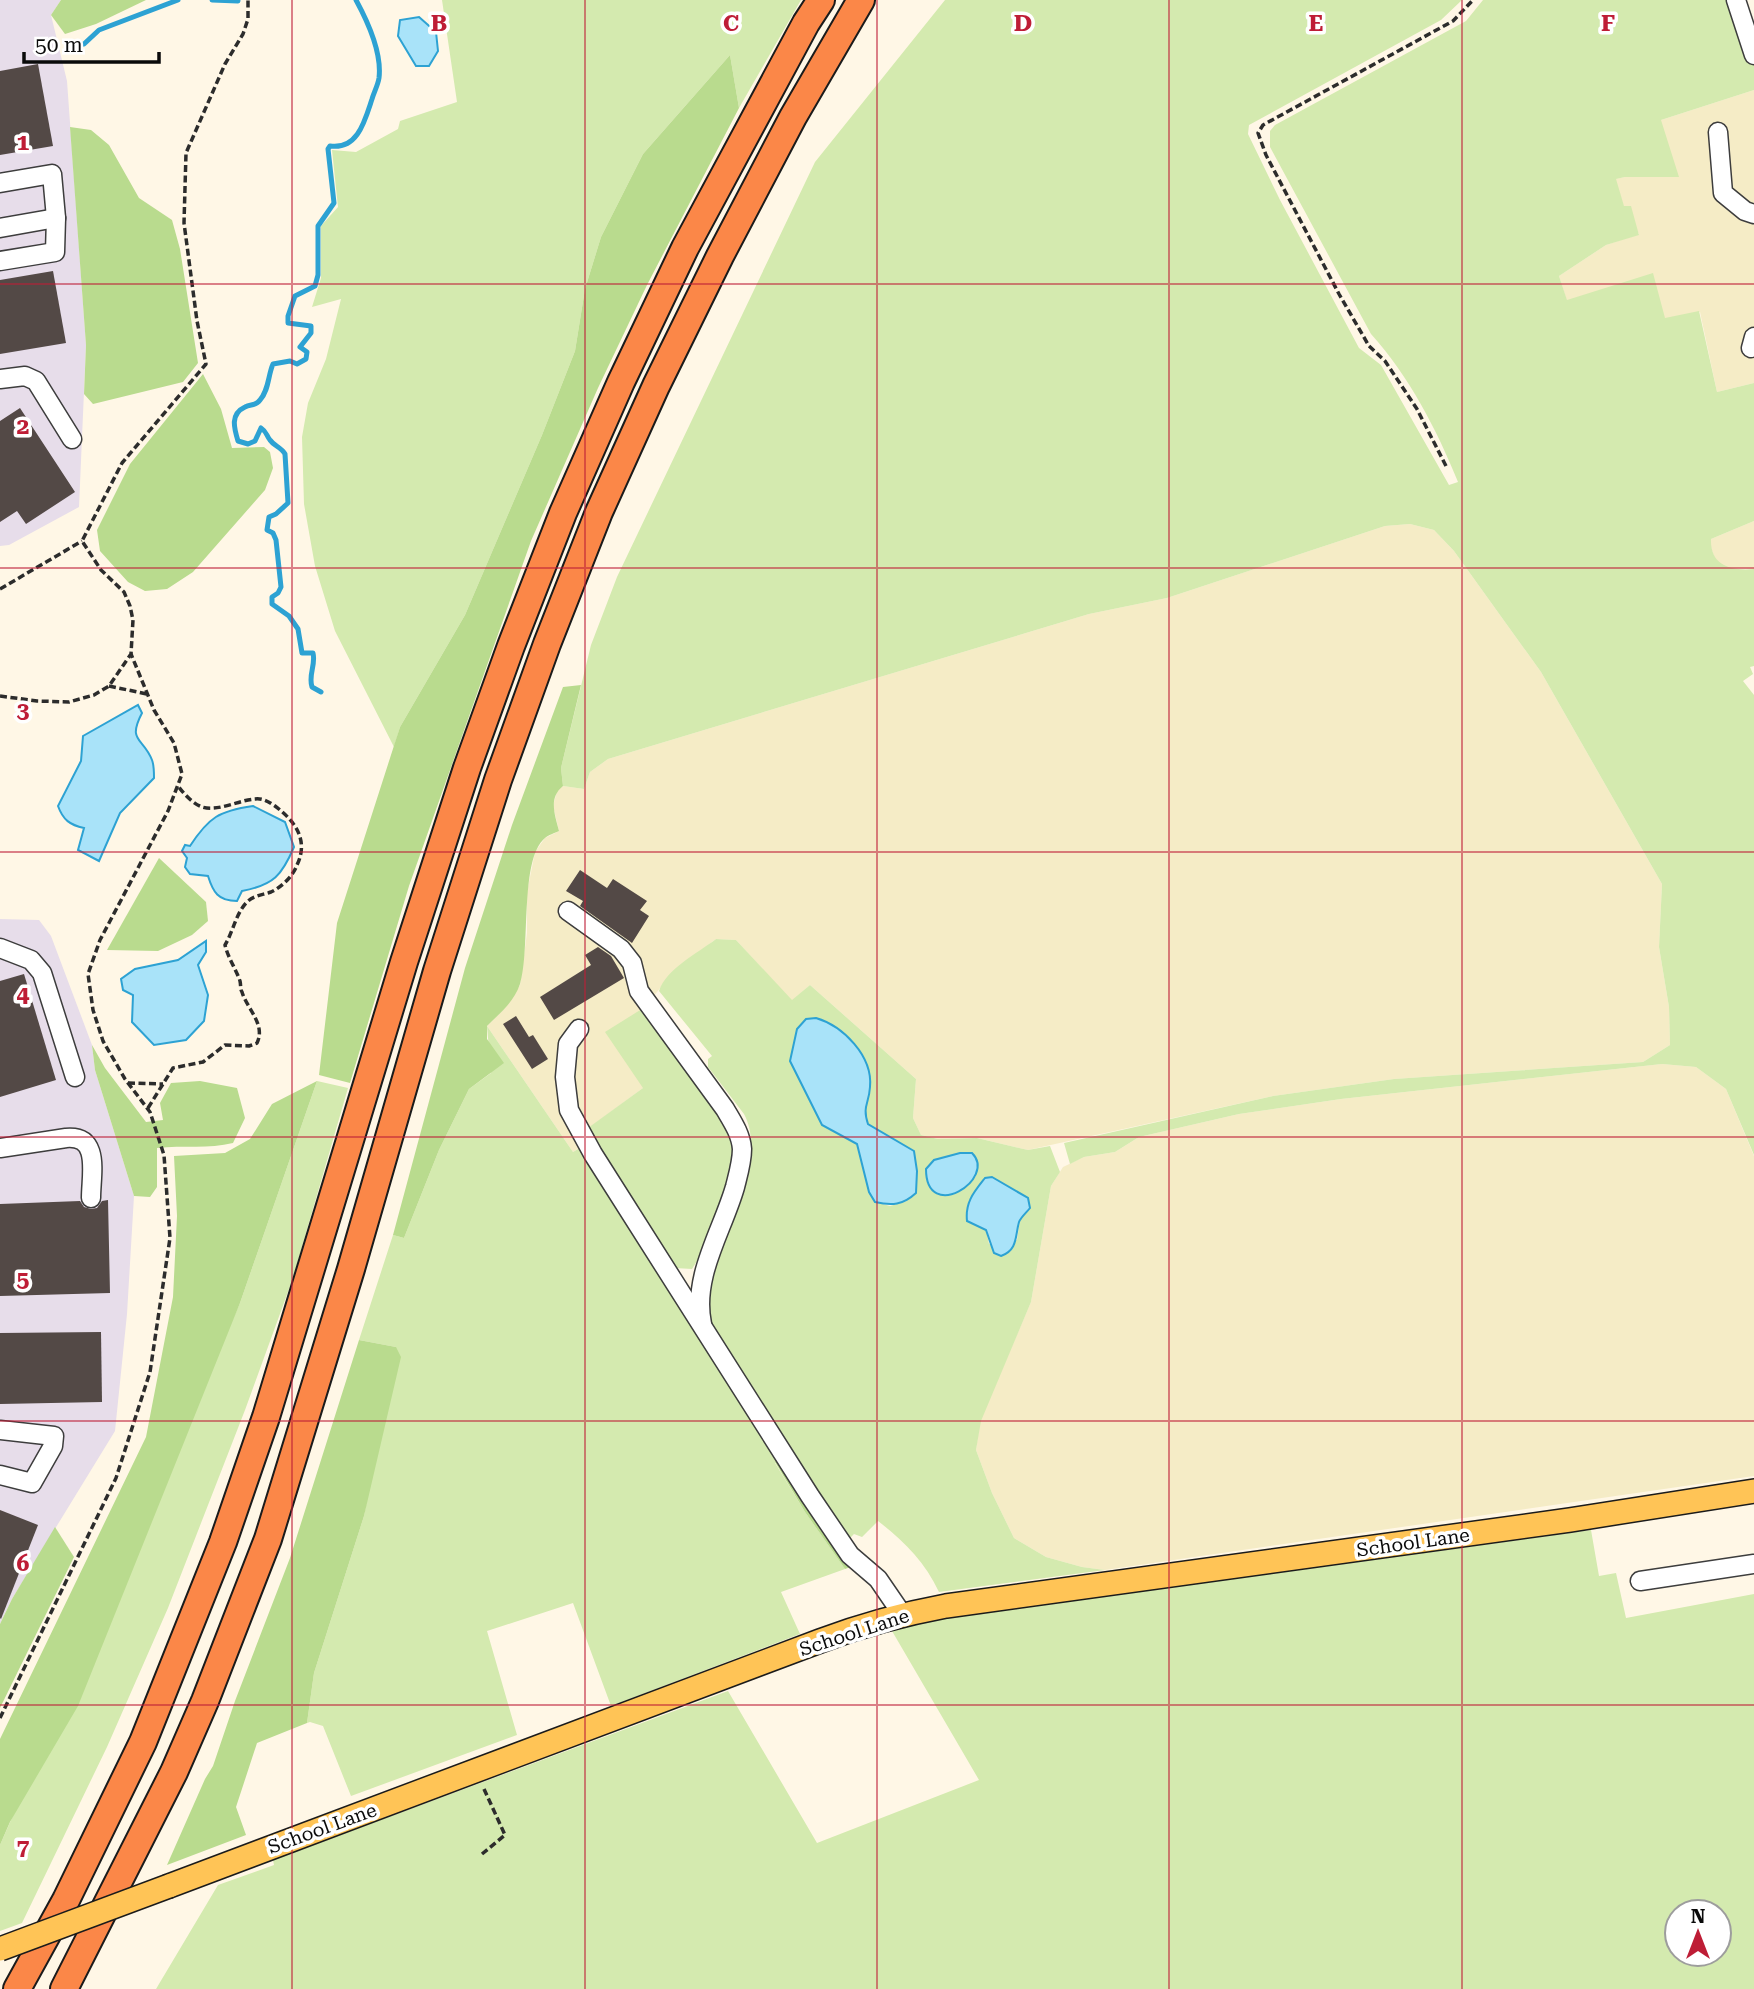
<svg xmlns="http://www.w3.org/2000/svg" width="1754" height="1989" font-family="'Roboto Serif',serif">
	<rect width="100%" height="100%" fill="#fff7e6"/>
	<!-- industrial -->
	<g fill="#e7ddea">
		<polygon points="0,0 61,0 51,15 67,81 86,345 79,507 9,545 0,546"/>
		<polygon points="0,919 39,920 51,936 92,1045 95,1070 134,1196 127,1314 115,1431 12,1599 0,1624"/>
	</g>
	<!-- farmland -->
	<g fill="#f5ecc6">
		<polygon points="1754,90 1754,383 1717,392 1700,312 1665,319 1567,301 1559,276 1606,245 1639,234 1624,207 1615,179 1625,177 1661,120"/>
		<polygon points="1754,521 1754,569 1728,568 1716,562 1711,548 1711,539"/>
		<polygon points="1410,524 1434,530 1454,551 1541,672 1662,884 1659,947 1669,1007 1670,1045 1643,1062 1394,1079 1273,1096 1028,1150 977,1138 938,1139 921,1135 913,1118 916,1079 810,985 792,1001 736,940 716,939 673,972 645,1007 643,1088 589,1128 594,1138 573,1152 487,1026 506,1007 520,985 527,933 527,892 535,852 545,838 559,831 553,806 557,791 563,786 584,789 590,772 608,759 1089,614 1167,598 1385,526"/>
		<polygon points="1662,1064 1696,1067 1726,1089 1754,1156 1754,1476 1105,1570 1082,1567 1046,1557 1014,1538 992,1493 976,1450 980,1421 1031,1302 1051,1186 1063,1167 1084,1157 1115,1152 1139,1137 1239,1114 1341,1099"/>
	</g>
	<!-- green -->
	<g fill="#d4eaaf" fill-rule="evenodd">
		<polygon points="442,0 801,0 739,108 730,55 643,154 601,237 585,289 575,351 542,435 465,615 400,727 394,747 335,631 315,566 304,504 302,437 308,403 326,359 341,299 312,307 321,278 321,226 338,207 332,150 356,152 398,129 400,121 457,102"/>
		<path d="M945,0h517l-21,20 -192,105 -1,9 32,66 79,148 22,17 68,120 9,-3c-21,-52 -49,-106 -87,-148l-101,-187v-16l5,-6 191,-104 17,-21h250l21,65v25l-93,30 18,57h-54l-9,2 8,27h7l8,29 -33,10 -47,31 8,24 86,-27 12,45 34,-7 18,81 37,-9v138l-43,18c-1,27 20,32 43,30v97l-4,1 3,7 -10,7 11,14v460l-28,-66 -30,-22 -34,-3 -321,35 -102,15 -100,23 -24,15 -31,5 -14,7 -6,-21 209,-47 121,-17 249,-17 27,-17 -1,-38 -10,-60 3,-63 -121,-212 -87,-121 -20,-21 -24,-6 -25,2 -218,72 -78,16 -481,145 -18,13 -6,17 -21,-3 -2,-18 30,-123 26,-68 198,-415z"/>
		<path d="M716,939l20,1 56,60 18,-15 106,94 -3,39 8,17 17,4 39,-1 51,12 22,-4 10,26 -9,14 -20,116 -50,119 -5,29 16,43 22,45 32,19 36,10 23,3 -166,22c-14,-30 -35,-51 -61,-71l-16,16 -8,-3 -6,6 -136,-215 -5,-15 -1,-20 40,-117c6,-19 8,-40 -2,-59l-36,-47v-8l4,-3 -53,-65c7,-22 39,-38 57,-52zM790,1061l77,39 -4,10 5,14 18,12 21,65 -17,5 -15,-4 -6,-10 -12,-48 -35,-19zM960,1153l16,23 -11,12 -12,6 -19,-34zM1020,1220l-3,20 -28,4 -3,-14 -19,-9z"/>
		<polygon points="645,1007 735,1135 735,1165 703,1251 692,1269 675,1268 588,1128 643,1088 605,1032"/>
		<polygon points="487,1026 573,1152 583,1146 781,1453 775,1463 805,1512 845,1569 781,1592 800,1634 611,1706 573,1603 487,1631 517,1735 351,1796 323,1726 310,1722 307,1723 314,1673 364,1516 396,1347 359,1340 393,1235 404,1238 439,1150 469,1089 491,1073"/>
		<polygon points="317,1081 348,1088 293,1278 245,1410 168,1608 107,1747 22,1923 0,1931 0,1845 240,1303"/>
		<path d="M1591,1530l8,46 17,-3 10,45 128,-24v395h-1598l62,-104 56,-20 -1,-5 455,-169 89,152 162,-63 -87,-149 36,-10zM1677,1912h42v42h-42z"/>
	</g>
	<!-- forest -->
	<g fill="#b9db8e">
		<polygon points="61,0 146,0 96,24 65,34 51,15"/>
		<polygon points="730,55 739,108 647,285 598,388 531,541 409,886 350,1083 319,1075 337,923 400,727 465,615 542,435 575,351 585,289 601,237 643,154"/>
		<polygon points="70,127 91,130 109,145 139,198 172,220 180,249 198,363 183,382 93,404 84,394 86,345"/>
		<polygon points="203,374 221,409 232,448 264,447 270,452 273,468 265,490 193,572 167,589 145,591 128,582 100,551 97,530 130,464"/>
		<path d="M581,685l-20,83 2,18c-15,12 -8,29 -4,45 -4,2 -11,4 -14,7 -26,21 -14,112 -25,146 -6,18 -21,30 -33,42v13l17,24 -35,26 -30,61 -35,88 -11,-3 72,-267 47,-143 51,-138z"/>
		<polygon points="159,858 206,902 208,921 192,935 158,951 107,950"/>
		<path d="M92,1045l13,23 41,54 17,-2 -3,-17 11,-20 29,-2 37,7 8,30 -12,25c-24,6 -50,2 -76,5v39l-7,10 -16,-1 -39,-126z"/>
		<polygon points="317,1081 240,1303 78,1706 10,1822 0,1845 0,1739 146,1437 173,1297 177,1216 174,1156 225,1153 250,1139 272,1104"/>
		<polygon points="359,1340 396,1347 401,1357 364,1516 314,1673 307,1723 257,1743 236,1807 246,1835 167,1865 205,1779 213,1766 235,1701 290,1558"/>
		<polygon points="781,1453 854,1566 845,1569 805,1512 775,1462"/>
		<polygon points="55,1527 74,1557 0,1708 0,1624 12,1599"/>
	</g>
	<!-- water -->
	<g fill="#a9e3f9" stroke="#2da2d3" stroke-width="2">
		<polygon points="419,17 436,32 438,51 429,66 416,66 398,36 400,20"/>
		<path d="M138,705l4,8c-15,29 1,24 10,47 2,5 2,13 2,18l-34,35 -21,48 -21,-11 6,-22c-14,-3 -21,-8 -26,-22l23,-45 2,-25z"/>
		<path d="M253,806l32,16 9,25c-12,28 -20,38 -52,44l-5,10c-19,0 -24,-9 -29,-25l-18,-2 -5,-7 2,-9 -5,-7 3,-6 5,1c19,-29 29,-35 63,-40z"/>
		<polygon points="206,941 206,952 198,965 208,995 204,1021 186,1040 154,1045 132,1022 133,995 123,990 121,979 135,969 178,960"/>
		<path d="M816,1018c27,8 57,38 54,69 -1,17 -8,19 -2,37l46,27 3,20 -1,22c-13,12 -24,13 -41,9l-6,-10 -12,-48 -35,-19 -32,-64 7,-32 9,-10z"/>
		<path d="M960,1153h12c26,26 -46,71 -46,16l8,-9z"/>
		<path d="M992,1177l36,21 2,10c-3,4 -9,9 -11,14 -4,14 -1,28 -18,34l-7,-3 -8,-23 -19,-9c-2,-19 7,-29 18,-43z"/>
	</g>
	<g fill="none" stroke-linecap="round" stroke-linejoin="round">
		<!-- stream -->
		<g stroke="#2da2d3" stroke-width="5">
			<polyline points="212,0 238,1"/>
			<polyline points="72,45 84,44 99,30 178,0"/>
			<path d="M321,692l-9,-5c-4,-12 4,-22 1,-34h-11l-4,-24 -9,-13 -17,-12v-7l6,-4 3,-6 -5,-47 -3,-7 -6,-3 2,-13 7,-3 12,-11 -3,-49c-4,-7 -11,-8 -15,-14 -4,-5 -3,-8 -9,-12l-6,13 -7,3 -10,-3c-4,-13 -8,-27 7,-34 6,-3 11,-1 15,-7 9,-10 8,-25 13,-36l17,-3 7,3 9,-5 1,-7 -7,-5 11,-14v-7l-23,-3v-7l7,-20 20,-10 3,-11v-49l16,-23 -6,-54 2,-3c28,4 35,-26 42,-47 2,-7 6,-14 7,-21 3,-25 -11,-56 -23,-78"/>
		</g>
	</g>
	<!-- building -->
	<g fill="#534946">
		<polygon points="38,64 53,146 0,155 0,71"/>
		<polygon points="53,271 66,343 0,354 0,280"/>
		<polygon points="20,408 75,492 26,524 17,511 0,522 0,421"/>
		<polygon points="580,870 607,888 613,879 647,901 640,910 649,916 632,943 580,906 583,901 566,891"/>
		<polygon points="598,947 611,956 624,978 554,1020 540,997 591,965 585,955"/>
		<polygon points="24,974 56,1080 0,1097 0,981"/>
		<polygon points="516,1016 529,1037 533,1035 548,1059 532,1069 503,1024"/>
		<polygon points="108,1200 110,1293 0,1296 0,1204 80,1201 84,1207 91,1209 97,1208 102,1201"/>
		<polygon points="101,1332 102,1402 0,1404 0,1333"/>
		<polygon points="0,1510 38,1525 1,1619 0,1618"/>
	</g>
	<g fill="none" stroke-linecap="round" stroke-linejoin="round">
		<defs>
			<g id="minor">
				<polyline points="1736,0 1754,55"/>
				<polyline points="1718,132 1723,193 1745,211 1754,214"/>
				<polyline points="0,183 52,174 56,218 55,252 0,261"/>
				<polyline points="0,228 56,218"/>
				<polyline points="1751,348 1754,337"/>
				<polyline points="0,379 25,376 36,381 72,439"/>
				<path d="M568,911l53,38 11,14 7,28 86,118c7,12 16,25 17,40 0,13 -4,26 -7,38 -13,45 -43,89 -33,137"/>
				<polyline points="0,948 31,960 42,973 75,1077"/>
				<polyline points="579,1029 568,1044 565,1077 569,1110 593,1154 810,1496 850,1555 878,1579 902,1614"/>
				<path d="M0,1148l66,-10c35,-3 25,36 25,60"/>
				<polyline points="0,1430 54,1436 53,1446 32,1483 0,1475"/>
				<polyline points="1640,1581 1754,1564"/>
			</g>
			<path id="major" d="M169,1886l651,-245c42,-16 83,-27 126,-35l624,-86 184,-29"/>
			<g id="highway">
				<polyline points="17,1989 66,1900 143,1742 223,1542 266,1417 404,962 467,768 511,646 563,513 621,382 685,248 806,23 821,0"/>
				<polyline points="64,1989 174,1772 205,1701 268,1539 351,1269 437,971 498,780 547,644 599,512 656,386 720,256 793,117 861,0"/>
			</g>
		</defs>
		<!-- minor casing -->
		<use href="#minor" stroke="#3d3d3d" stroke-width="21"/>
		<!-- major casing -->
		<use href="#major" stroke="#1b1b1b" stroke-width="26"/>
		<!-- highway casing -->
		<use href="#highway" stroke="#1b1b1b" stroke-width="30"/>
		<!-- path -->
		<g stroke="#2c2c2c" stroke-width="3.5" stroke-dasharray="7 3.5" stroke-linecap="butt">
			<polyline points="1446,466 1417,409 1385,361 1369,346 1339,294 1266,155 1258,133 1263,125 1453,21 1473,0"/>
			<polyline points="0,589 82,541"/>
			<polyline points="109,686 147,694"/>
			<polyline points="0,696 37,701 69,702 94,695 109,686 131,654 133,620 130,606 124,592 101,570 82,541 122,463 206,364 197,321 184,223 186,153 225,64 243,34 248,19 248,0"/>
			<polyline points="128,1083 163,1084"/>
			<path d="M148,1108l25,-40 30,-6 22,-17 24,1 8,-3c9,-19 -10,-34 -15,-51 -2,-3 -1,-7 -2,-11 -4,-12 -12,-23 -15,-36 8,-13 11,-32 22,-43 7,-7 16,-7 24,-10 11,-5 22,-16 26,-27 12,-25 -2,-44 -22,-59 -6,-4 -12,-8 -20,-7 -16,1 -37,13 -53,8 -10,-4 -18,-13 -24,-21"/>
			<polyline points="0,1718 116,1478 150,1372 170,1238 164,1155 150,1112 125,1079 103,1041 93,1010 88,974 100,940 168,811 182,774 174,743 154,710 131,654"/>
			<polyline points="482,1854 505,1835 484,1789"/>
		</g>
		<!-- minor -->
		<use href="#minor" stroke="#fff" stroke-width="18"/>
		<!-- major -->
		<use href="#major" stroke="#ffc456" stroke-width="23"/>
		<!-- highway -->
		<use href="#highway" stroke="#fb8748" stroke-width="26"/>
		<defs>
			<polyline id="major-bridge" points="0,1949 169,1886"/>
		</defs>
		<!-- major-bridge casing -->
		<use href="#major-bridge" stroke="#1b1b1b" stroke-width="26" stroke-linecap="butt"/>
		<!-- major-bridge -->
		<use href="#major-bridge" stroke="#ffc456" stroke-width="23"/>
	</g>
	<!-- grid -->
	<path fill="none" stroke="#be1d36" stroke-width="2" stroke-opacity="0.55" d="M292,0v1989M585,0v1989M877,0v1989M1169,0v1989M1462,0v1989M0,284h1754M0,568h1754M0,852h1754M0,1137h1754M0,1421h1754M0,1705h1754"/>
	<g text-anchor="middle" stroke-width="7" stroke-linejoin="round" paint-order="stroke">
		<!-- street labels -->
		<g font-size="19" fill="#0a0a0a" stroke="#fff">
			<text transform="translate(1413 1542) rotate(-8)" y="7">School Lane</text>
			<text transform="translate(854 1632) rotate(-18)" y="7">School Lane</text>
			<text transform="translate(322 1828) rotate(-20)" y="7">School Lane</text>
		</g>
	</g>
	<g font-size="23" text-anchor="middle" font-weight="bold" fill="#be1d36" stroke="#fff" stroke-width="7" stroke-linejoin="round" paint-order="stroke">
		<text x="439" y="31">B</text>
		<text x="731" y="31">C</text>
		<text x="1023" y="31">D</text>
		<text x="1316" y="31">E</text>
		<text x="1608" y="31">F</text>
		<text x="23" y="150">1</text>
		<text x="23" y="434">2</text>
		<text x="23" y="718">3</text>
		<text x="23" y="1002">4</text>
		<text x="23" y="1287">5</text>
		<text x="23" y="1571">6</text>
		<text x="23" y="1855">7</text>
	</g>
	<!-- north arrow -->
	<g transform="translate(1698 1933)"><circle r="33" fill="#ffffff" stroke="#9d9d9d" stroke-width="2"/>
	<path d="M0-5L12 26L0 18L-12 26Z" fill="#be1d36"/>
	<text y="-10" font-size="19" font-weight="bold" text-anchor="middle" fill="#0a0a0a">N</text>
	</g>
	<!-- scale -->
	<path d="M24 52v10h135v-10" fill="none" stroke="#0a0a0a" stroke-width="3.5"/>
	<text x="35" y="52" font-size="21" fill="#0a0a0a" stroke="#ffffff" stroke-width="5" paint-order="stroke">50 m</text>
</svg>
